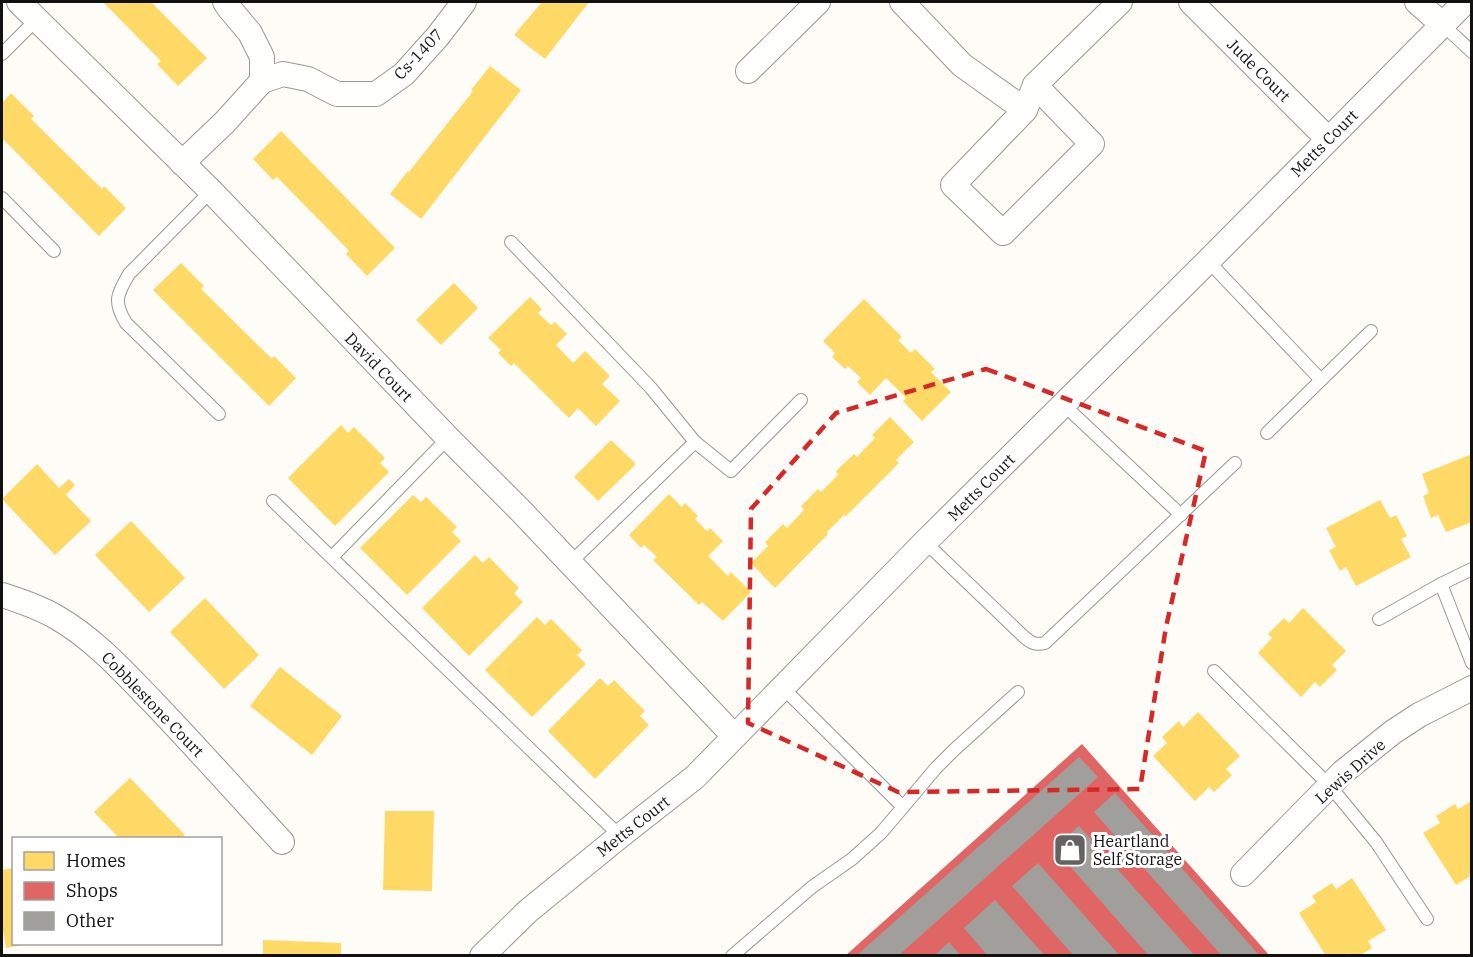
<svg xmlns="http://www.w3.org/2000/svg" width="1473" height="957" font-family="'IBM Plex Serif',serif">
	<rect width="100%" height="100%" fill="#fdfcf7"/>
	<!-- homes -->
	<g fill="#ffd966">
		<polygon points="103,2 151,2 207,58 178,86 157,64 161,61"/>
		<polygon points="542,2 589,2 545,59 514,35"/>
		<polygon points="490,66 521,90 421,219 390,194 408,171 409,172 473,91 471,90"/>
		<polygon points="11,93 34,116 31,119 102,189 104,186 126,208 99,236 2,138 2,103"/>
		<polygon points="281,131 395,248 367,276 346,254 349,251 331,232 277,177 273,180 253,159"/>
		<polygon points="181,263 204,286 201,289 272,359 274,356 296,378 269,406 153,290"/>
		<polygon points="454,283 478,308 441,345 416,320"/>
		<polygon points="530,297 542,309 538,313 551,325 555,322 567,334 556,345 573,363 585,351 610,376 602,384 620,401 596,426 578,408 569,418 514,363 511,366 498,353 501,350 488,338"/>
		<polygon points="864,299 902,337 898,340 911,353 915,349 935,369 931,372 951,392 922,421 903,401 906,398 886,378 870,395 857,382 861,378 848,366 845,369 832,357 835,353 823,341"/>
		<polygon points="890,417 914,442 896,460 899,463 846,516 844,515 827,532 828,534 775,588 751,563 768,546 765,542 783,524 787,528 804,510 801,506 818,489 821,492 838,475 836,471 854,454 857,457 875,438 872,435"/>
		<polygon points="341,425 348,433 354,427 385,458 380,463 389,472 335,526 288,478"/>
		<polygon points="611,440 636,464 598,501 574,477"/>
		<polygon points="1472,454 1472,522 1446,532 1438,515 1431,518 1423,496 1429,493 1422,474"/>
		<polygon points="37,464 59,488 69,479 75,485 66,495 91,521 55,555 2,499"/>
		<polygon points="669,494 682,507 685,503 698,516 695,519 707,531 710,528 723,541 708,556 728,576 731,572 751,592 723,621 702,602 699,605 653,560 657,557 644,545 641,548 629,535"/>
		<polygon points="413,495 421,502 426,497 457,527 452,532 461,541 407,595 360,548"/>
		<polygon points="1380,500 1390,518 1396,515 1407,536 1401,539 1411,557 1356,586 1346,567 1340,571 1329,550 1336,547 1326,528"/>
		<polygon points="131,521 185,578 149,612 95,555"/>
		<polygon points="475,555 483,563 489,557 519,588 514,593 523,602 469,656 422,608"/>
		<polygon points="205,598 259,655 224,689 170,632"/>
		<polygon points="1303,608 1346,651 1332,665 1337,670 1320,687 1315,682 1301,697 1258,653 1272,638 1268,634 1284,618 1289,623"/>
		<polygon points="537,617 545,625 551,619 582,650 577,655 586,664 532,717 485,670"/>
		<polygon points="280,667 342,716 312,755 250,706"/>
		<polygon points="600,678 608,686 614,680 645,711 640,716 649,725 595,779 548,731"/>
		<polygon points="1198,712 1240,756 1226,769 1232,775 1214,792 1209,787 1195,801 1153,756 1167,743 1162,737 1179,721 1183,727"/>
		<polygon points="130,778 185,835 181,838 119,838 94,812"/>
		<polygon points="1472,801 1472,875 1456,885 1423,833 1440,823 1436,816 1455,804 1458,809"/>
		<polygon points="385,811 434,811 432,891 383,890"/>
		<polygon points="14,868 14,944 23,944 23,945 6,948 2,924 2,870"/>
		<polygon points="1352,878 1386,930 1368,941 1372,948 1359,956 1349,956 1348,953 1344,956 1326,956 1299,913 1316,902 1312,896 1332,883 1336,889"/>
		<polygon points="263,940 341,943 341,956 263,956"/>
	</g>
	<!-- shops -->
	<polygon fill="#e06666" points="1082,744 1270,956 845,956"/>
	<!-- building -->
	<g fill="#a19f9c">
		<polygon points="1079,757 1098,777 898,956 856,956"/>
		<polygon points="1115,793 1260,956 1222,956 1094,812"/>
		<polygon points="1079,826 1195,956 1149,956 1054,848"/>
		<polygon points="1038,863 1120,956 1074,956 1012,886"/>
		<polygon points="995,900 1045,956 988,956 964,928"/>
		<polygon points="949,942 961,956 934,956"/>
	</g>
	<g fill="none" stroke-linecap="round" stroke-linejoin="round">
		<defs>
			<g id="lane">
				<polyline points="1442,24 1472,52"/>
				<polyline points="2,54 37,19"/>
				<path d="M211,191l-82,83c-12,20 -16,28 -3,49l93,91"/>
				<polyline points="2,198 54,251"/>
				<polyline points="511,242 651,388 695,442"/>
				<polyline points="1208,261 1321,380"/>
				<polyline points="1064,405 1181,515"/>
				<polyline points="1267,433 1371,331"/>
				<polyline points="273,501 620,836"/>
				<path d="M925,542l96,92c8,7 12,12 24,9l190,-180"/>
				<polyline points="332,557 448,438"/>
				<polyline points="570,563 695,442 731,471 801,400"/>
				<polyline points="1441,584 1472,569"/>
				<polyline points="1379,619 1441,584 1472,663"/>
				<polyline points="1214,671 1330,786 1376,842 1427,919"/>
				<polyline points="783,688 903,807"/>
				<polyline points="732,956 812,887 852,859 881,833 936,768 954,750 1018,692"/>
			</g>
			<g id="street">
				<polyline points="19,2 211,191 448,438 521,511 734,736"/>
				<polyline points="225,2 229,8 250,33 262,57 262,81"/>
				<polyline points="902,2 962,65 1025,110 1035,85 1120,2"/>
				<polyline points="1191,2 1328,139"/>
				<polyline points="1417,2 1442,24"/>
				<polyline points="748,71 818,2"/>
				<polyline points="1025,110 953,185 1003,233 1092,144 1035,85"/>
				<polyline points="182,163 225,122 262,81 283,74 308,79 337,94 376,94 404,74 438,36 464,2"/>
				<path d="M2,595c19,6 37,12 54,22 37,21 67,54 96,84 44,46 87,94 130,141"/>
				<polyline points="1243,874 1343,772 1393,732 1419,715 1472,688"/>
				<polyline points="482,956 528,911 620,836 695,777 925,542 1208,261 1465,2"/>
			</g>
		</defs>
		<!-- lane casing -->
		<use href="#lane" stroke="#979795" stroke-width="14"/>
		<!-- street casing -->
		<use href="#street" stroke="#979795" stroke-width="26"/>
		<!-- lane -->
		<use href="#lane" stroke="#fffffe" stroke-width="12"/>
		<!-- street -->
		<use href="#street" stroke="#fffffe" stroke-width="24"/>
	</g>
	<!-- marked area -->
	<path fill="none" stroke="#d62828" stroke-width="4.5" stroke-dasharray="12 8" stroke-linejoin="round" d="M986,369l220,82 -40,176 -26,162 -242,3 -150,-69 3,-214 85,-96z"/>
	<!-- icons -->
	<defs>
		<symbol id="shop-square" viewBox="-11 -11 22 22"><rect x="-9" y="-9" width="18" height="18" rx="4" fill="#646362" stroke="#fff"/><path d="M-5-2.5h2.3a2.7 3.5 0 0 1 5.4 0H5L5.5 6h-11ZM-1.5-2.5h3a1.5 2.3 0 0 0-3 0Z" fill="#fff"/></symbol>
	</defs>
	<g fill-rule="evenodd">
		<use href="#shop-square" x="1051" y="831" width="38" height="38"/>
	</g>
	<g text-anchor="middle" stroke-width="6" stroke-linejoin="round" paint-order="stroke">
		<!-- street labels -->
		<g font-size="16" fill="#111" stroke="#fff">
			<text transform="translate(418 54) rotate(-47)" y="6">Cs-1407</text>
			<text transform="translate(1259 70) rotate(45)" y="6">Jude Court</text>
			<text transform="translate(1324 143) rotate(-45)" y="6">Metts Court</text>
			<text transform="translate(379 367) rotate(46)" y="6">David Court</text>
			<text transform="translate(981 487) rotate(-45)" y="6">Metts Court</text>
			<text transform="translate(153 704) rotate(46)" y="6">Cobblestone Court</text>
			<text transform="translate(1350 771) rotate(-42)" y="6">Lewis Drive</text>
			<text transform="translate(633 826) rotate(-38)" y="6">Metts Court</text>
		</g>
		<!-- poi labels -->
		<g font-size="16" fill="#111" stroke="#fff" text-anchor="start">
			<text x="1093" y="847">Heartland<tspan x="1093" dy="18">Self Storage</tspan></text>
		</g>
	</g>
	<!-- border -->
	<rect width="1473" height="957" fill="none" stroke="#111111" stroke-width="6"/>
	<!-- legend -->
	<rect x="12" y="837" width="210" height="108" fill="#ffffff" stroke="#a0a0a0" stroke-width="1.5"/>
	<rect x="24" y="852" width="30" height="18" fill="#ffd966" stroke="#a0a0a0" stroke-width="1.5"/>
	<text x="66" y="867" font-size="18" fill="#111111">Homes</text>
	<rect x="24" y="882" width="30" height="18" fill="#e06666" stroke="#a0a0a0" stroke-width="1.5"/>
	<text x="66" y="897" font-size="18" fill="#111111">Shops</text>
	<rect x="24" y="912" width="30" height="18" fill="#a19f9c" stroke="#a0a0a0" stroke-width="1.5"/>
	<text x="66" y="927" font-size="18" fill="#111111">Other</text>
</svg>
